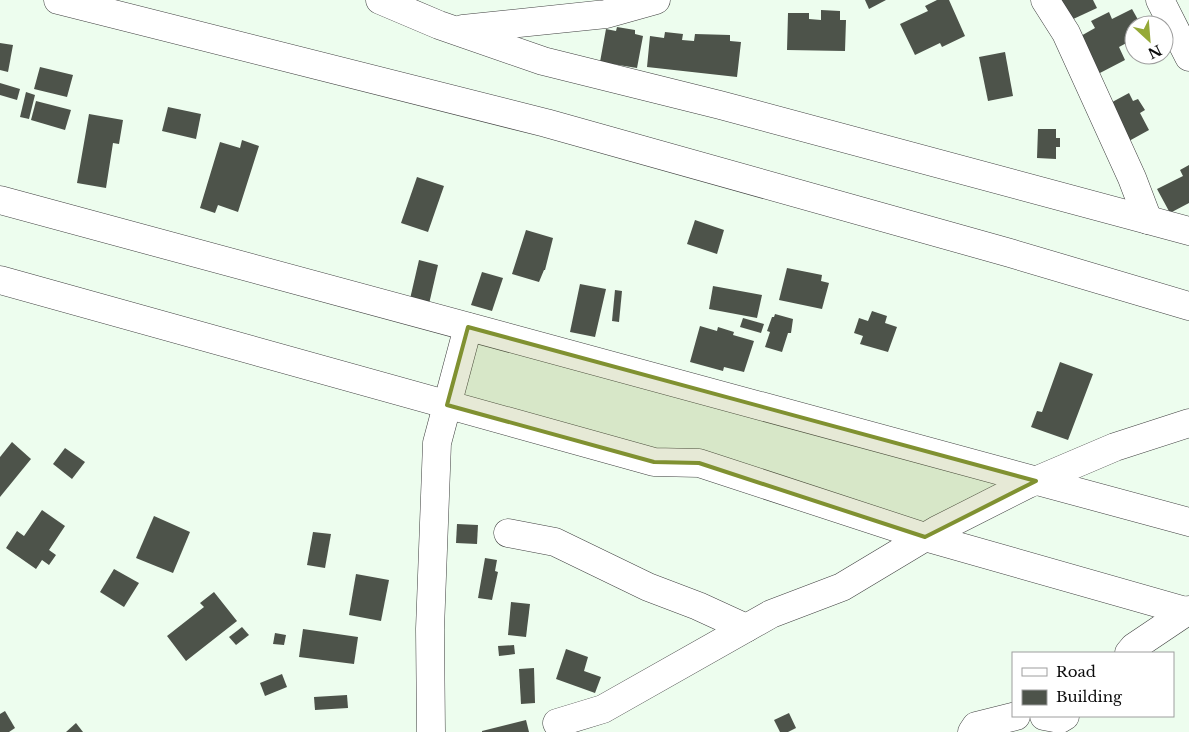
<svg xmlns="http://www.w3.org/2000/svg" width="1189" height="732" font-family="'Libre Baskerville',serif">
	<rect width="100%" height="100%" fill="#edfdee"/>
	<!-- building -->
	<g fill="#4d534a">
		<polygon points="865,0 886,0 869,9"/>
		<polygon points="937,0 949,0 965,36 942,47 940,43 915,55 900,24 928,11 925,6"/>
		<polygon points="1059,0 1093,0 1097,8 1069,21"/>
		<polygon points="1132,9 1141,25 1134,25 1134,39 1119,47 1125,60 1098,74 1079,37 1095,28 1091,21 1109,12 1112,19"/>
		<polygon points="821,10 840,11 840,20 846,20 845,51 787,50 788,13 809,13 809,19 821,20"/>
		<polygon points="617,27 635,30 635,34 643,36 637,68 600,62 606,29 616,31"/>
		<polygon points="665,32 683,34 682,40 694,41 695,34 730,35 730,41 741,42 737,77 647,67 650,36 664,38"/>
		<polygon points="0,43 13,45 8,72 0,70"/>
		<polygon points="1005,52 1013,96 988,101 979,57"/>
		<polygon points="40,67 73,75 67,97 34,89"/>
		<polygon points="0,83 20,89 17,100 0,95"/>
		<polygon points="26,92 35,95 29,119 20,117"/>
		<polygon points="1129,93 1133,101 1138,99 1145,110 1140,113 1149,130 1129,141 1103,107"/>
		<polygon points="36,101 71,110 65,130 31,120"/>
		<polygon points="168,107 201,114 196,139 162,131"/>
		<polygon points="89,114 123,120 119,144 113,143 106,188 77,183"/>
		<polygon points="1038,129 1056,129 1056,138 1060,138 1060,147 1056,147 1056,159 1037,158"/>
		<polygon points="242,140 259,146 238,212 218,205 215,213 200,208 220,142 240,148"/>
		<polygon points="1189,165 1189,203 1170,213 1157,189 1183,176 1180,170"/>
		<polygon points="417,177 444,186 428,232 401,223"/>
		<polygon points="695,220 724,230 717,254 687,244"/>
		<polygon points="526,230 553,238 545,270 544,270 539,282 512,274"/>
		<polygon points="419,260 438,265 429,304 410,299"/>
		<polygon points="787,268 822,275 821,281 829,283 822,309 779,300"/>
		<polygon points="482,272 503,278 492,311 471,305"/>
		<polygon points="580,284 606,289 595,337 570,332"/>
		<polygon points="713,286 762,295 757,318 709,309"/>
		<polygon points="615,290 622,291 619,322 612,321"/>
		<polygon points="872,311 887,316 885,323 897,327 888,352 860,344 863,336 854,333 859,318 868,321"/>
		<polygon points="775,314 793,319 791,333 788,333 782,352 765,347 770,332 767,331 772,317 774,317"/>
		<polygon points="743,318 764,324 761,333 740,327"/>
		<polygon points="700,326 717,331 718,327 734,332 733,335 754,341 744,372 724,367 723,371 690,362"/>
		<polygon points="1060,362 1093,374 1068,440 1031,427 1037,411 1042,412"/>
		<polygon points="12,442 31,459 0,497 0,457"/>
		<polygon points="65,448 85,462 72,479 53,464"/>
		<polygon points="42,510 65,526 49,550 56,555 49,565 42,560 36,569 6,548 17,531 24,536"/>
		<polygon points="154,516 190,532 173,573 136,558"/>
		<polygon points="457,524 478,525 477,544 456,543"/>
		<polygon points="313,532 331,534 325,568 307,565"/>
		<polygon points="485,558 497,560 495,571 498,572 492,600 478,598"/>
		<polygon points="114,569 139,583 124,607 100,592"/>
		<polygon points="356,574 389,580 381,621 349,615"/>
		<polygon points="214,592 237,621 186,661 167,636 204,607 200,603"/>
		<polygon points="511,602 530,604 526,637 508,635"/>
		<polygon points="242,627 249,635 236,645 229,637"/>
		<polygon points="303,629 358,637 354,664 299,657"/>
		<polygon points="275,633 286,635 284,645 273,644"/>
		<polygon points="514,645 515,654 499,656 498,646"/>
		<polygon points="566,649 588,657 584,671 601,677 595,693 556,679"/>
		<polygon points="534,668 535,703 521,704 519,669"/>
		<polygon points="282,674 287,687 265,696 260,683"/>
		<polygon points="347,695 348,708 315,710 314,697"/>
		<polygon points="5,711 15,728 9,732 0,732 0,714"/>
		<polygon points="789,713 796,728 788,732 780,732 774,720"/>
		<polygon points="526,720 529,732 482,732 482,731"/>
		<polygon points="76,723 83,732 66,732"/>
	</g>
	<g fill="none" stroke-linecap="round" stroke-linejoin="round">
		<defs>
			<g id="minor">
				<polyline points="58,0 546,123 1010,253 1189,306"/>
				<polyline points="380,0 439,25 543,61 720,105 1189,231"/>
				<polyline points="1045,0 1066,33 1132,178 1148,220"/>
				<polyline points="1160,0 1189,57"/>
				<polyline points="463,29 606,14 656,0"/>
				<polyline points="0,200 1189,522"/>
				<polyline points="0,280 654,462 699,463 925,537 1189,612"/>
				<polyline points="508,533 555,542 648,587 698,606 746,628"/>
				<polyline points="1129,653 1134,647 1189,610"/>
				<polyline points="1044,716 1060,719 1065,716"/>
				<polyline points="557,723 603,709 771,614 842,587 937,530 1028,484 1115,447 1189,423"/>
				<polyline points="431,732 430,629 437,443 468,327"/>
				<polyline points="972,732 976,726 1016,716"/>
			</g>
		</defs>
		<!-- minor casing -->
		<use href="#minor" stroke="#3f3f3f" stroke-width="29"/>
		<!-- minor -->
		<use href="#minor" stroke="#fff" stroke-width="28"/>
	</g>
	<!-- marked area -->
	<path fill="#809131" fill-opacity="0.2" stroke="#809131" stroke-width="4" stroke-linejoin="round" d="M468,327l568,154 -111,56 -226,-74 -45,-1 -207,-57z"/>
	<!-- legend -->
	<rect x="1012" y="652" width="162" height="65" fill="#ffffff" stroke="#9e9e9e"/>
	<rect x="1022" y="668" width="25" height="8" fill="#ffffff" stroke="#9e9e9e"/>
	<text x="1056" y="677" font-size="15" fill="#0c0c0c">Road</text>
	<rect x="1022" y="690" width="25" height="15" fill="#4d534a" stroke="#9e9e9e"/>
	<text x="1056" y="702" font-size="15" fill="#0c0c0c">Building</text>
	<!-- north arrow -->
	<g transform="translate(1149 40) rotate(154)"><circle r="24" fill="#ffffff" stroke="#9e9e9e"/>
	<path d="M0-4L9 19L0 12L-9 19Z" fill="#95a937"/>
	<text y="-8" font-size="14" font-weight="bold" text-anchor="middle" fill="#0c0c0c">N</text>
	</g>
</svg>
